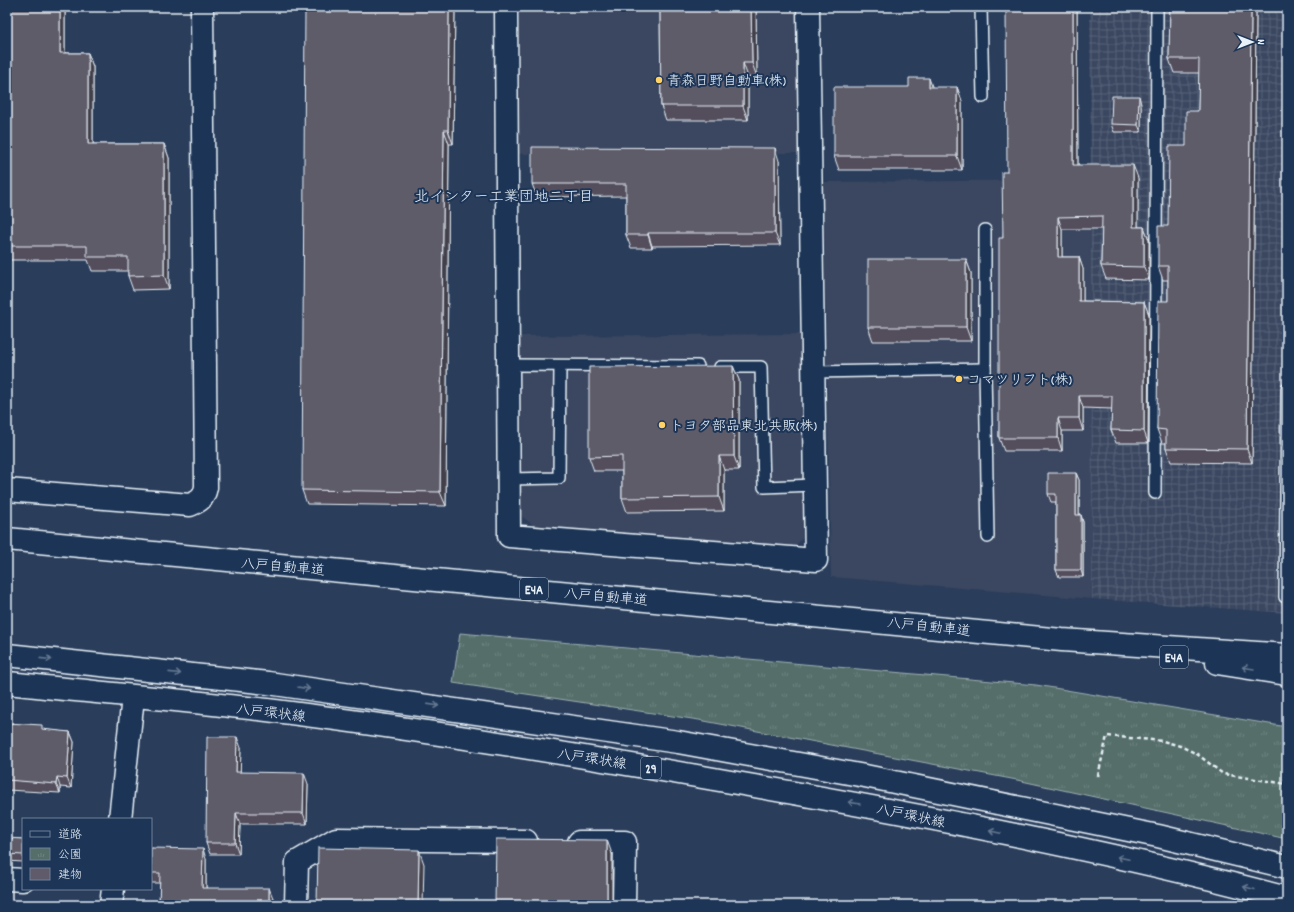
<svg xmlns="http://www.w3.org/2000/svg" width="1294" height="912" font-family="Dekko,'Klee One',sans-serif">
	<defs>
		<pattern id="industrial-grid" width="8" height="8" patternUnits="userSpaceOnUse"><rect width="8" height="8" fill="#3a4660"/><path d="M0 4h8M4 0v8" fill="none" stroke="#566178"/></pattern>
		<pattern id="park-tufts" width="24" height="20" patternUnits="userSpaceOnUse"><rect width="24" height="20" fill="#556e6a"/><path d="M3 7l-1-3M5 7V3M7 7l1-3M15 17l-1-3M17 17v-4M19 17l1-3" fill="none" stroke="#6d8380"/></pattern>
	</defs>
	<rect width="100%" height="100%" fill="#2a3d5b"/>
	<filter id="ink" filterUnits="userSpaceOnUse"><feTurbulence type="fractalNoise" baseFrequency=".025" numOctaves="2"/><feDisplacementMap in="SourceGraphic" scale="8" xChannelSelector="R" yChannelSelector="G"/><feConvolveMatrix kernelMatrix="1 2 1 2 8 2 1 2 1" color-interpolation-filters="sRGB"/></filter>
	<g filter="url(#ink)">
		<!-- built -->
		<g fill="#3a4660">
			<polygon points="519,7 798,7 800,153 519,154"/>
			<polygon points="1091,180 1092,599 831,577 823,182"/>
			<polygon points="803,334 806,535 794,547 533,525 520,515 520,336"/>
		</g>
		<!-- industrial -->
		<polygon fill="url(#industrial-grid)" points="1090,7 1287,7 1287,613 1092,599"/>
		<!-- park -->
		<polygon fill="url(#park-tufts)" stroke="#9eb0b1" points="460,633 1036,685 1287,727 1287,839 1017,780 699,720 453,683"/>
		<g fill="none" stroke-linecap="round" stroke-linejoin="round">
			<defs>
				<g id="lane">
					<polyline points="981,7 983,97"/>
					<polyline points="985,230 985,369"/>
					<polyline points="508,365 698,366"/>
					<polyline points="720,367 761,367 764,487 815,485"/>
					<polyline points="814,372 985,369 988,537"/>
					<polyline points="509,479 559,478 560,366"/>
					<polyline points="1155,493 1157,7"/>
					<polyline points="1285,597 1287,388"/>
				</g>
				<g id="street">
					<polyline points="506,7 509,536 816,560 808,7"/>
					<path d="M7,490l183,15c10,-4 14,-7 16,-18l-4,-480"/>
					<polyline points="120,819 133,697"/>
					<polyline points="579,842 625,842 624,905"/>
					<polyline points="7,879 23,880"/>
					<polyline points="111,905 113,889"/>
					<polyline points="296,905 297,862 336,839 526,841"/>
				</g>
				<g id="primary">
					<polyline points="7,655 268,683 678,742 865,776 1158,836 1287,867"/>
					<path d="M7,683c86,9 173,17 260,27 155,19 310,45 464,72 186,32 373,68 556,116"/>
				</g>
				<g id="highway">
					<polyline points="7,539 1062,640 1287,655"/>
					<polyline points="1217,663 1287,674"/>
				</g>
			</defs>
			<!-- lane casing -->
			<use href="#lane" stroke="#e8f1f8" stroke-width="14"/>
			<!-- street casing -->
			<use href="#street" stroke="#e8f1f8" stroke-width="25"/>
			<!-- primary casing -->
			<use href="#primary" stroke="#e8f1f8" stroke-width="25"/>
			<!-- highway casing -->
			<use href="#highway" stroke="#e8f1f8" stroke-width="25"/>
			<!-- path -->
			<polyline stroke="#e8f1f8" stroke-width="2.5" stroke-dasharray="4 3" stroke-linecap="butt" points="1098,776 1107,736 1163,741 1180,746 1197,754 1223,774 1287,784"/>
			<!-- lane -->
			<use href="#lane" stroke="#1d3557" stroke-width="11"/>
			<!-- street -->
			<use href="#street" stroke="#1d3557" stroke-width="22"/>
			<!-- primary -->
			<use href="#primary" stroke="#1d3557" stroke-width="22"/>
			<!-- highway -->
			<use href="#highway" stroke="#1d3557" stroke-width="22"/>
		</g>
		<!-- wall -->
		<g fill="#524e5c" stroke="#e8f1f8">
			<polygon points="7,7 65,7 65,53 88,53 93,67 93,144 164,144 169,158 169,289 133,290 128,276 128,271 92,271 88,260 7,260"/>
			<polygon points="455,7 453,144 449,144 446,506 307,504 302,490"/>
			<polygon points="660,7 756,7 757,77 748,77 748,120 666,120 661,106"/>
			<polygon points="1077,7 1078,165 1138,178 1138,227 1144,227 1149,240 1149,280 1106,279 1101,266 1102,229 1062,229 1062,257 1079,257 1083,269 1083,301 1144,302 1149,315 1148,443 1116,443 1111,430 1112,409 1083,408 1083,431 1062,431 1062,451 1004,451 999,438 1003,238 1007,172"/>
			<polygon points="1086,7 1142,7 1142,8"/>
			<polygon points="1170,7 1256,7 1252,463 1171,462 1166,448 1166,443 1162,443 1157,429 1168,301 1168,280 1163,280 1158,266 1168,226 1186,146 1198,111 1199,73 1174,73 1169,59"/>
			<polygon points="957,87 962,101 962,170 839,170 834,156"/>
			<polygon points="1141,104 1141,132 1114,132 1111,124"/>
			<polygon points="779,161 780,245 652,246 652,248 631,248 626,235 626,196 537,197 532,184"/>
			<polygon points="966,259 971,273 971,341 873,341 868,327"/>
			<polygon points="733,366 739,380 739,470 724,470 724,511 627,512 622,498 622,471 594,471 589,457"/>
			<polygon points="1076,473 1079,480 1079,515 1081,515 1083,522 1083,577 1059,577 1056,570 1056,502 1051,502 1048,494"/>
			<polygon points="7,723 44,730 70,732 74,742 71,788 60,787 60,793 7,790"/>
			<polygon points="241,748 240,773 308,784 307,824 240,824 239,854 210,854 206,843"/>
			<polygon points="7,838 23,839 23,862 7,861"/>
			<polygon points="151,848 206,859 206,888 273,898 273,905 159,905 160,883 151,883"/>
		</g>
		<!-- shaded-wall -->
		<g fill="#42404b" stroke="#e8f1f8">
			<polygon points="60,7 65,7 65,67 60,53"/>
			<polygon points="449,7 455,7 453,144 448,130"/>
			<polygon points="751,7 756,7 757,77 752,63"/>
			<polygon points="1073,7 1077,7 1078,178 1073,165"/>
			<polygon points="1251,7 1256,7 1252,463 1247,449"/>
			<polygon points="88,53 93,67 93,158 88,144"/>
			<polygon points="743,63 748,77 748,120 743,106"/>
			<polygon points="929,78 934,92 929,87"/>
			<polygon points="957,87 962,101 962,170 957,156"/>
			<polygon points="1139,96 1141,104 1141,132 1138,125"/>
			<polygon points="444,130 449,144 446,506 440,492"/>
			<polygon points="164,144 169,158 169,289 164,275"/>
			<polygon points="775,148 779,161 780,245 775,233"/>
			<polygon points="1133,165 1138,178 1138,240 1133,227"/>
			<polygon points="1058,217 1062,229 1062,269 1058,257"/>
			<polygon points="1144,227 1149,240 1149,280 1144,267"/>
			<polygon points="648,233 652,246 652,248 648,235"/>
			<polygon points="1079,257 1083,269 1083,314 1079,301"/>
			<polygon points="966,259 971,273 971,341 966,327"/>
			<polygon points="1144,302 1149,315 1148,443 1144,431"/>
			<polygon points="733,366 739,380 739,470 734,456"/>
			<polygon points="1079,396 1083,408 1083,431 1079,418"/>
			<polygon points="1058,418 1062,431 1062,451 1058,438"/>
			<polygon points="719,456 724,470 724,511 719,497"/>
			<polygon points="1076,473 1079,480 1079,522 1076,515"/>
			<polygon points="1081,515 1083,522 1083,577 1081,570"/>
			<polygon points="70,732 74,742 71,788 67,778"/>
			<polygon points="237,737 241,748 240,783 236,772"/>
			<polygon points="304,773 308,784 307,824 303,813"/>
			<polygon points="57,777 60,787 60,793 56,784"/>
			<polygon points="236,813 240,824 239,854 235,843"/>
			<polygon points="607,840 612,854 612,905 607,905"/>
			<polygon points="203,849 206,859 206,898 202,888"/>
			<polygon points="419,850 424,864 423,905 418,905"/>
			<polygon points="269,888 273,898 273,905 269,905"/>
		</g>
		<!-- building -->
		<g fill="#5f5b6b" stroke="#e8f1f8">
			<polygon points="7,7 60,7 60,53 88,53 88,144 164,144 164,275 128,276 128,257 87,257 87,246 7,246"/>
			<polygon points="305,7 449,7 448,130 444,130 440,492 302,490"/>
			<polygon points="660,7 751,7 752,63 743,63 743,106 661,106"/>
			<polygon points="1006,7 1073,7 1073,165 1133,165 1133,227 1144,227 1144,267 1101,266 1102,216 1058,217 1058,257 1079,257 1079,301 1144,302 1144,431 1111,430 1112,396 1079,396 1079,418 1058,418 1058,438 999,438 999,238 1003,238 1002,172 1007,172"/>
			<polygon points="1170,7 1251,7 1247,449 1166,448 1166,430 1157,429 1158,301 1168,301 1168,266 1158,266 1158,226 1168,226 1169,146 1186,146 1186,111 1198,111 1199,59 1169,59"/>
			<polygon points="909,78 929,78 929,87 957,87 957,156 834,156 834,87 909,87"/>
			<polygon points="1112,96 1139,96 1138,125 1111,124"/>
			<polygon points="532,147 775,148 775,233 648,233 648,235 626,235 626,184 532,184"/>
			<rect x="868" y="259" width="98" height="68"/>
			<polygon points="733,366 734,456 719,456 719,497 622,498 622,456 589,457 589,367"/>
			<polygon points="1048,473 1076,473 1076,515 1081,515 1081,570 1056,570 1056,494 1048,494"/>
			<polygon points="7,723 42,725 42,729 70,732 67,778 57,777 56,784 7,780"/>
			<polygon points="207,737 237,737 236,772 304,773 303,813 236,813 235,843 206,843"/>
			<polygon points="7,838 23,839 23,855 7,854"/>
			<polygon points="496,839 607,840 607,905 495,905"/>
			<polygon points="151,848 203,849 202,888 269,888 269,905 159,905 160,873 151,873"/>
			<polygon points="318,848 419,850 418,905 317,905"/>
		</g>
		<!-- one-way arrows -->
		<defs><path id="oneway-shaft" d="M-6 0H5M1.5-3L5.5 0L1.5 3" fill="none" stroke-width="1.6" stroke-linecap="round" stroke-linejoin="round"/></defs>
		<g stroke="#64778f">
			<use href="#oneway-shaft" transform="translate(46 659) rotate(6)"/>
			<use href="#oneway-shaft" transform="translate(1248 668) rotate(-171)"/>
			<use href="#oneway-shaft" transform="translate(175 673) rotate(6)"/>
			<use href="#oneway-shaft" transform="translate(304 688) rotate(8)"/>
			<use href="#oneway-shaft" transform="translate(433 705) rotate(8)"/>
			<use href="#oneway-shaft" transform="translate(854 803) rotate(-170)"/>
			<use href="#oneway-shaft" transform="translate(995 832) rotate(-168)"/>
			<use href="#oneway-shaft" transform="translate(1123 858) rotate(-168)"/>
			<use href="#oneway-shaft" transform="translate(1249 888) rotate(-166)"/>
		</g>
	</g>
	<!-- markers -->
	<g fill="#ffd166" stroke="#1d3557" stroke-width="1.5">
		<circle cx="659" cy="80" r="4"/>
		<circle cx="959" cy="379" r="4"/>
		<circle cx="662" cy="425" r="4"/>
	</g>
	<g text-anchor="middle" stroke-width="4" stroke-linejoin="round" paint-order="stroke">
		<!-- shield labels -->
		<g fill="#1d3557" stroke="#abb9c8" stroke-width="1">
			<rect x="520" y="578" width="28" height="22" rx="3"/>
			<rect x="1160" y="646" width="28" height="22" rx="3"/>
			<rect x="641" y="757" width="20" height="22" rx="3"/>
		</g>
		<g font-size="13" font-weight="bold" fill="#e8f1f8">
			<text x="534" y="594">E4A</text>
			<text x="1174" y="662">E4A</text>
			<text x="651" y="773">29</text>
		</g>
		<!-- poi labels -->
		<g font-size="14" fill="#e8f1f8" stroke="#1d3557" text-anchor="start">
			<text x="667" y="85">青森日野自動車(株)</text>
			<text x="967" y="384">コマツリフト(株)</text>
			<text x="670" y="430">トヨタ部品東北共販(株)</text>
		</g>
		<!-- street labels -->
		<g font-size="14" fill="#e8f1f8" stroke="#1d3557">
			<text transform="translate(283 566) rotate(5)" y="5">八戸自動車道</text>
			<text transform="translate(606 596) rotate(5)" y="5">八戸自動車道</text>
			<text transform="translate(929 626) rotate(6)" y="5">八戸自動車道</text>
			<text transform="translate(271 712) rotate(7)" y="5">八戸環状線</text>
			<text transform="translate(592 758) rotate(9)" y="5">八戸環状線</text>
			<text transform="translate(911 815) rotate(12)" y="5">八戸環状線</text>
		</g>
		<!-- neighbourhood labels -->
		<g font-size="15" fill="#e8f1f8" stroke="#1d3557">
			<text x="504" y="201">北インター工業団地二丁目</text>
		</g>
	</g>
	<!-- margin -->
	<rect width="1294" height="912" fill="none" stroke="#1d3557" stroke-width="24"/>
	<rect x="12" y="12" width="1270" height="888" fill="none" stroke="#e8f1f8" stroke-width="1.5" filter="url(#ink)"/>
	<!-- legend -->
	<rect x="22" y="818" width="130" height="72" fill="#1d3557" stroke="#6e8097"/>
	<rect x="30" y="831" width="20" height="6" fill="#1d3557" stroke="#6e8097"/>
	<text x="58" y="838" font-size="12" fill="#e8f1f8">道路</text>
	<rect x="30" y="848" width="20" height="12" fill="url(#park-tufts)" stroke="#6e8097"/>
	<text x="58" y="858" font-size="12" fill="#e8f1f8">公園</text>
	<rect x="30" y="868" width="20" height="12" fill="#5f5b6b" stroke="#6e8097"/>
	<text x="58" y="878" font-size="12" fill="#e8f1f8">建物</text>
	<!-- north arrow -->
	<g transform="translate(1252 42) rotate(90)" stroke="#1d3557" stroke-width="3" paint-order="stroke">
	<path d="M0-3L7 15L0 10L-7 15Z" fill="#e8f1f8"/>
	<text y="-6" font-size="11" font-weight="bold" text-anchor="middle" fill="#e8f1f8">N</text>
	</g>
</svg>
